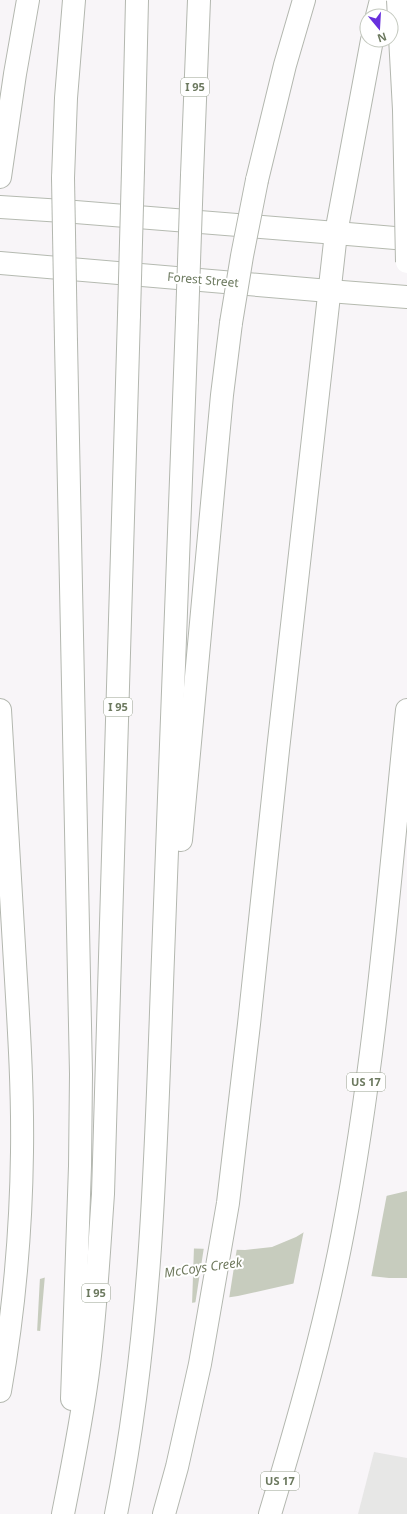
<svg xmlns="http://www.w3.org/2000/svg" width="407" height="1514" font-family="'Noto Sans',sans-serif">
	<rect width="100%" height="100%" fill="#f8f5f8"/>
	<!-- built -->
	<polygon fill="#e7e7e6" points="374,1452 407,1458 407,1514 358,1514"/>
	<!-- water -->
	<polygon fill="#c7ccbe" points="407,1191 407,1278 389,1278 352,1274 309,1280 238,1296 184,1304 57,1333 23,1329 3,1290 50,1276 177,1248 245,1250 272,1247 296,1237 329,1217 365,1201"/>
	<!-- pier -->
	<g fill="#f8f5f8">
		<polygon points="407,673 407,913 391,911 384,898 405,674"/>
		<polygon points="387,1194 371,1278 352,1276 309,1282 293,1286 304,1230 329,1216 365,1199"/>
		<polygon points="177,1246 194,1247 192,1305 154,1312 110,1323 85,1331 57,1335 40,1333 45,1275 85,1261 128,1250"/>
		<polygon points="204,1247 237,1248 229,1299 195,1305"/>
		<polygon points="40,1277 37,1333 23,1331 0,1335 0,1288"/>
	</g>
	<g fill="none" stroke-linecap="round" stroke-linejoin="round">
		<defs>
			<g id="secondary">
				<polyline points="336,233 407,239"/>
				<polyline points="329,291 407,297"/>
			</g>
			<g id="primary">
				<polyline points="0,207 63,211 336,233"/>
				<polyline points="0,263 329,291"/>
			</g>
			<g id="highway">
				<polyline points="377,16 381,0"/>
				<polyline points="133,170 137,0"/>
				<polyline points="192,175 199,0"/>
				<polyline points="0,177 15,74 28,0"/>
				<polyline points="63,178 66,98 74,0"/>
				<polyline points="257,180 285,65 304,0"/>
				<polyline points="66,342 81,1074 80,1166 72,1399"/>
				<path d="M0,710c5,79 9,158 14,236 4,69 9,138 8,206 -1,81 -8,160 -22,239"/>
				<polyline points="181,840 222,395 231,323"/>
				<path d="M63,1514c10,-50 20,-100 26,-150 7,-57 10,-114 14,-170l26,-879"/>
				<path d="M116,1514c37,-184 40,-370 47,-557 8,-212 16,-425 24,-637"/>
				<polyline points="164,1514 177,1467 200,1364 228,1203 249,1024 278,750 336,233 372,40"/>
				<path d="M270,1514c28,-93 55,-187 73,-282 33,-172 46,-348 64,-522"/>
			</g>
		</defs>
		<!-- secondary casing -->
		<use href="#secondary" stroke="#b5baaf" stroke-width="24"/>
		<!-- primary casing -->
		<use href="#primary" stroke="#b5bab1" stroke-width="24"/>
		<!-- highway casing -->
		<use href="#highway" stroke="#b3b7af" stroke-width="24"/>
		<!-- secondary -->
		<use href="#secondary" stroke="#fff" stroke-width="22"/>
		<!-- primary -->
		<use href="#primary" stroke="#fff" stroke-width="22"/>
		<!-- highway -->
		<use href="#highway" stroke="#fff" stroke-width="22"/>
		<defs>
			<g id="highway-bridge">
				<polyline points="398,0 404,110 407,262"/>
				<polyline points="63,178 66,342"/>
				<polyline points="129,315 133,170"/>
				<polyline points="187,320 192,175"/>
				<polyline points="231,323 242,256 257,180"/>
			</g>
		</defs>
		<!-- highway-bridge casing -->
		<use href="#highway-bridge" stroke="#b3b7af" stroke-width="24" stroke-linecap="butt"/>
		<!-- highway-bridge -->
		<use href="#highway-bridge" stroke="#fff" stroke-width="22"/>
	</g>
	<g text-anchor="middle" stroke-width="4" stroke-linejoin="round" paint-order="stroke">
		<!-- shield labels -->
		<g fill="#fff" stroke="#98a18f" stroke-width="1">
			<rect x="181" y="78" width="28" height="18" rx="3"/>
			<rect x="104" y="698" width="28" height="18" rx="3"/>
			<rect x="347" y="1073" width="38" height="18" rx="3"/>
			<rect x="82" y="1284" width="28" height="18" rx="3"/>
			<rect x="261" y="1472" width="38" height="18" rx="3"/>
		</g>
		<g font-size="11" font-weight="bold" fill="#6c795f">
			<text x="195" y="91">I 95</text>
			<text x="118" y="711">I 95</text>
			<text x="366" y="1086">US 17</text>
			<text x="96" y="1297">I 95</text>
			<text x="280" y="1485">US 17</text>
		</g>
		<!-- street labels -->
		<g font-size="12" fill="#6c795f" stroke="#fff">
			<text transform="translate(203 280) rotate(5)" y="4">Forest Street</text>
		</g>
		<!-- water labels -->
		<g font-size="13" font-style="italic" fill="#707a5f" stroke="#fff">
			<text transform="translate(203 1267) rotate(-8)" y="5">McCoys Creek</text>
		</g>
	</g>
	<!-- north arrow -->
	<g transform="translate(379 28) rotate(162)"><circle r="19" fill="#ffffff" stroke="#c4c9bf"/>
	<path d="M0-3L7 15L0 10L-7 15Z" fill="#6830dd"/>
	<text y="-6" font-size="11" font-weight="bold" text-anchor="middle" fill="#6c795f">N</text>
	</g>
</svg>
